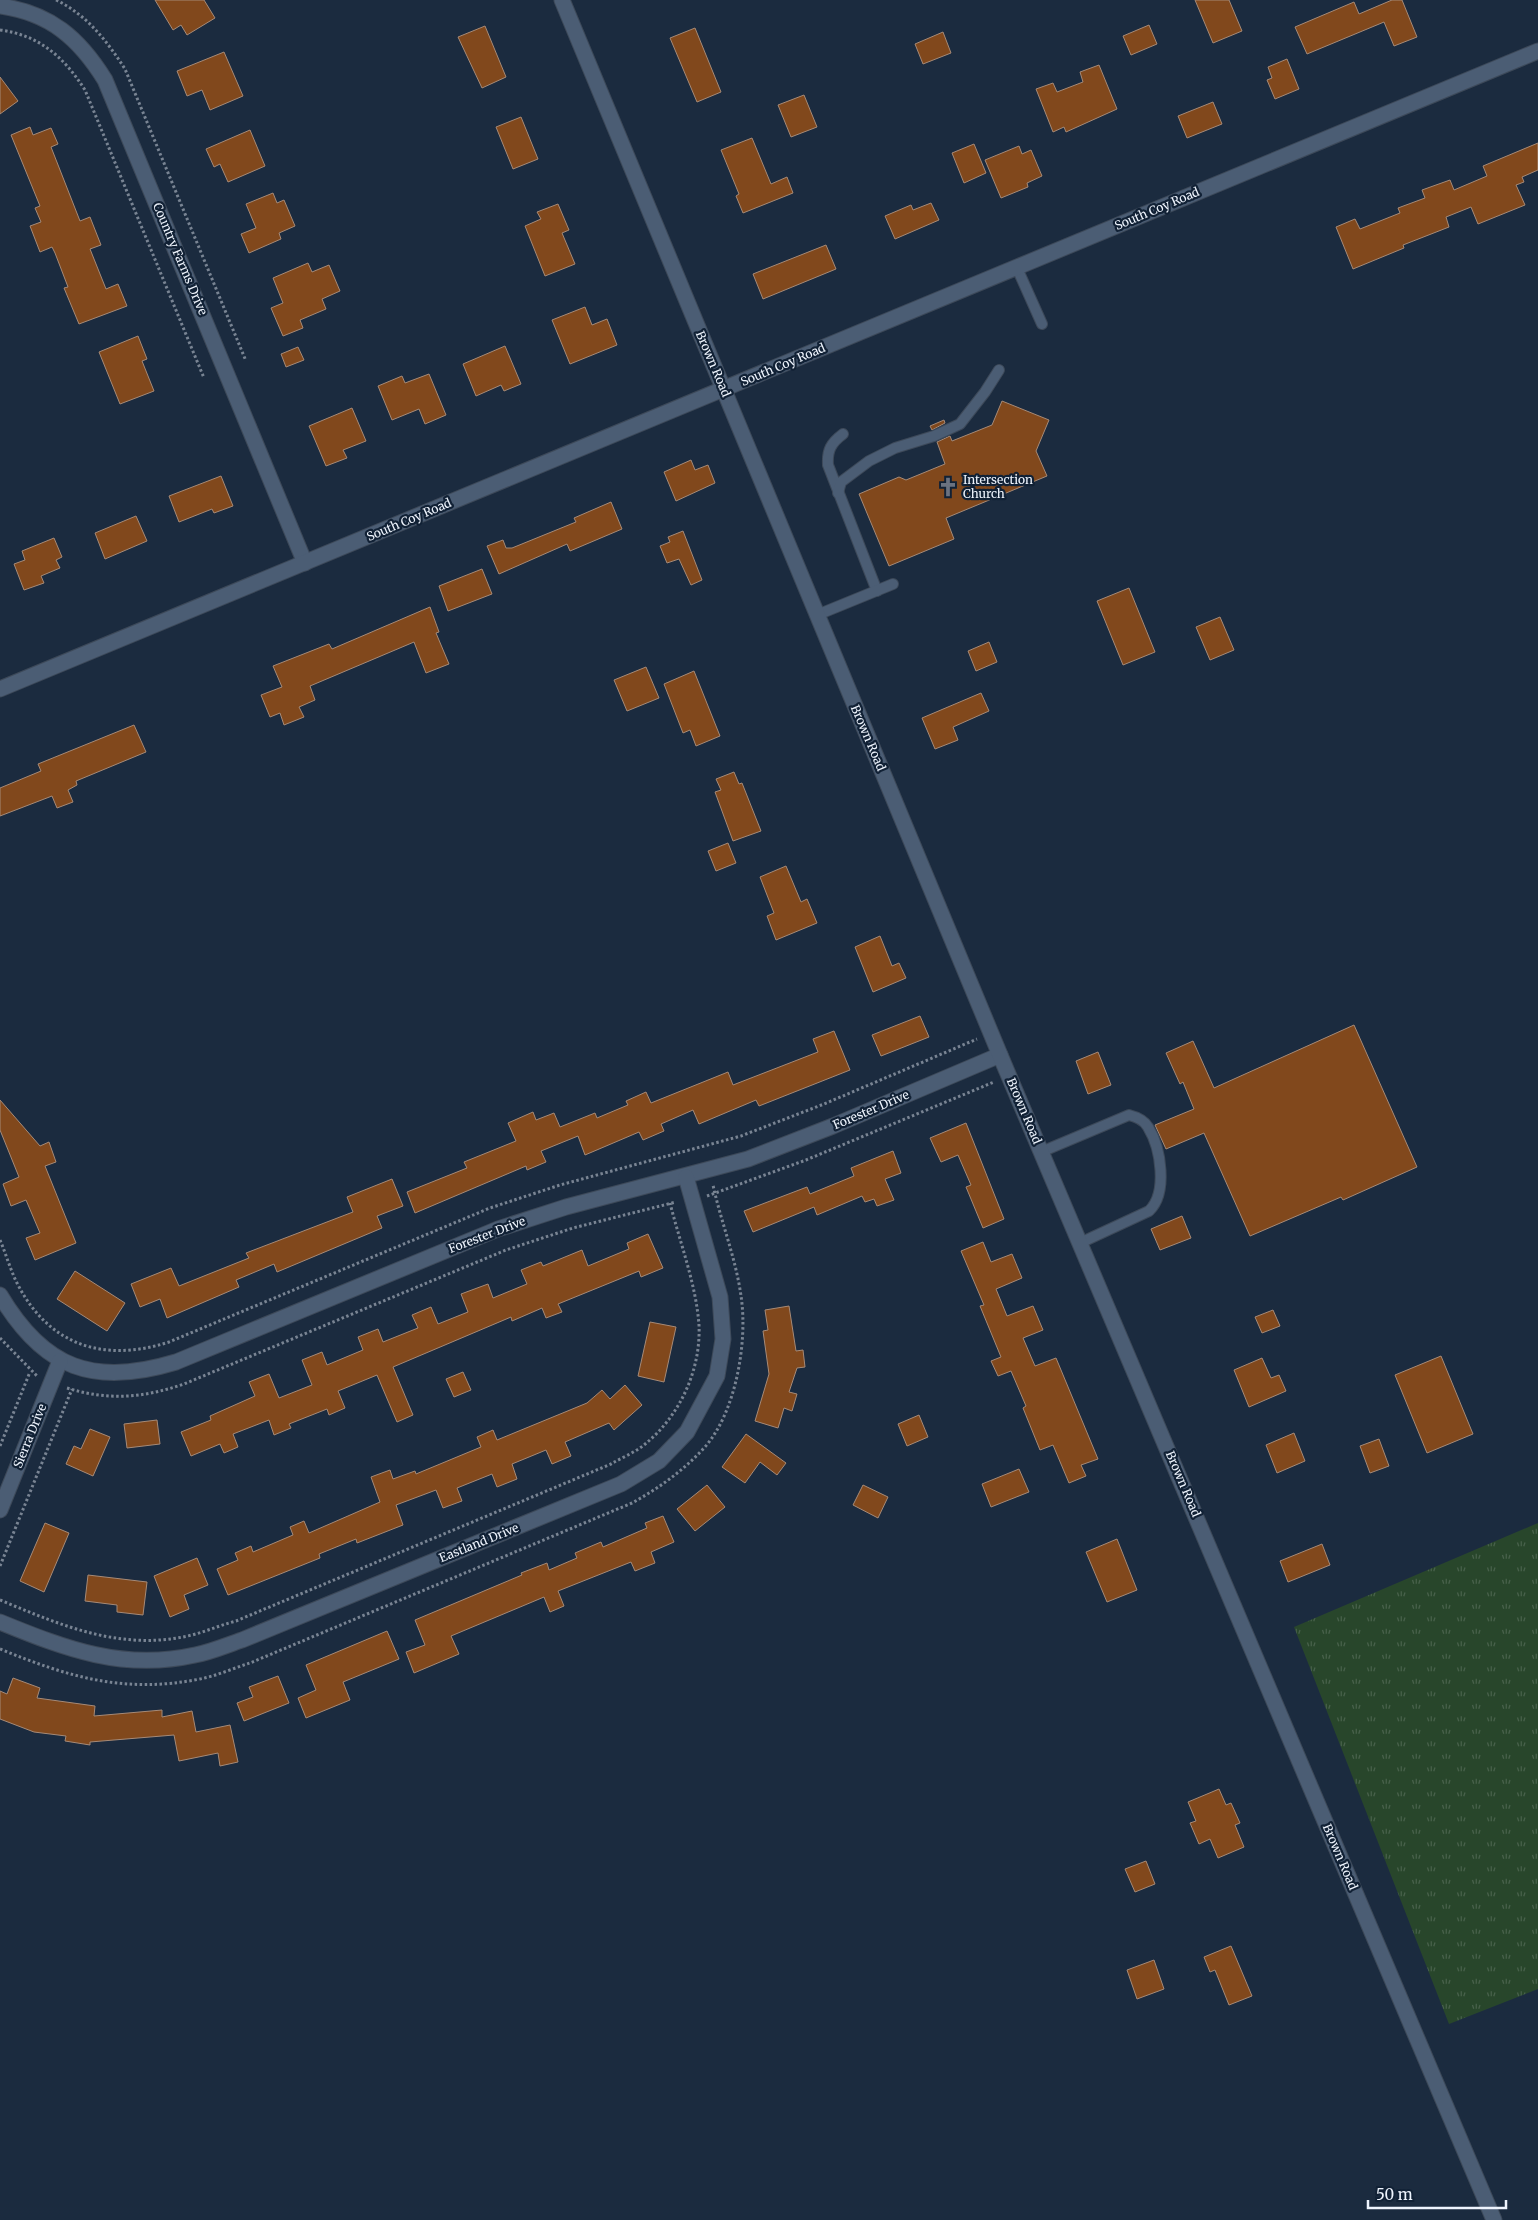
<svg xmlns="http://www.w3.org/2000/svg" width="1538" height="2220" font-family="Merriweather,serif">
	<defs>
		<pattern id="grass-tufts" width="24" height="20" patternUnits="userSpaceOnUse" patternTransform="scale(1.25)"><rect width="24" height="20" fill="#28462b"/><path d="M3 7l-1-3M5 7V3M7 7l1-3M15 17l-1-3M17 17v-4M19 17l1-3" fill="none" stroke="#48614b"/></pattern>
	</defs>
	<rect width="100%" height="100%" fill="#1b2b3f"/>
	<!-- grass -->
	<polygon fill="url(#grass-tufts)" points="1538,1523 1538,1989 1449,2024 1294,1627"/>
	<!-- building -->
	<g fill="#81481c" stroke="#a68a77">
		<polygon points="155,0 204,0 215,18 187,35 181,25 173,30"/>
		<polygon points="1195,0 1229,0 1242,31 1213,43"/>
		<polygon points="1392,0 1402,0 1417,37 1394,46 1384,22 1307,54 1295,27 1354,2 1359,14"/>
		<polygon points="1149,25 1157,44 1131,55 1123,36"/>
		<polygon points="485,26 506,77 482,88 458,37"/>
		<polygon points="695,28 721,92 697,102 670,38"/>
		<polygon points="943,32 951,53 923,64 915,44"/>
		<polygon points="224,52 243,96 210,110 202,90 187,96 177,71"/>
		<polygon points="1287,59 1299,89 1275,99 1267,80 1272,78 1268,67"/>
		<polygon points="1099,65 1117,109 1066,132 1064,127 1053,132 1036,89 1053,83 1057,92 1083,82 1080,72"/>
		<polygon points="0,77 18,101 0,114"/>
		<polygon points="804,95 817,127 791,137 778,105"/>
		<polygon points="1213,102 1222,124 1187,138 1178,116"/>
		<polygon points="521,117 538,159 513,169 496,127"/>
		<polygon points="30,127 33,135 51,128 58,144 51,147 80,221 90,217 101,245 90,249 106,289 118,284 127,306 79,324 64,288 68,287 55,253 52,247 40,252 30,226 41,222 35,208 40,206 11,135"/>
		<polygon points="250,130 265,166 228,182 220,164 214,167 206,149"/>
		<polygon points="752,138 771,184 787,177 793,193 743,213 736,196 739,194 721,150"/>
		<polygon points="1538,143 1538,170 1522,177 1524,182 1516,185 1525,205 1478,224 1471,207 1446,217 1449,227 1403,245 1404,248 1353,269 1336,227 1355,219 1360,229 1400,213 1398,208 1425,198 1422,190 1450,180 1454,190 1487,176 1483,166"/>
		<polygon points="974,144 986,173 964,183 952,153"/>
		<polygon points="1019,146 1022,154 1031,150 1042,176 1027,183 1028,187 1001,198 985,160"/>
		<polygon points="273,193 277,203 284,200 295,226 279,233 281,239 249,253 241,234 256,228 246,204"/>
		<polygon points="931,203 939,220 895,239 885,216 911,205 913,210"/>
		<polygon points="558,204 569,230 562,233 575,264 545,276 525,226 541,219 537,212"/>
		<polygon points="826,245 836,269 763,299 753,274"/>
		<polygon points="308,263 312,272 329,265 340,291 322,299 326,309 300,320 303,328 283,336 271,308 283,303 273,278"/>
		<polygon points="585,307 592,325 607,319 617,345 570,364 552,320"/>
		<polygon points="138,336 147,359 142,361 154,391 120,404 99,352"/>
		<polygon points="505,346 521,384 504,391 501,385 476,396 463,364"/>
		<polygon points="298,347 304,360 286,367 281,354"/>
		<polygon points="429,374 446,415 425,424 419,409 392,420 378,386 402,376 405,383"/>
		<polygon points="1002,401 1049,420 1036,451 1047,476 946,518 954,539 889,566 859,494 899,477 906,480 945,464 937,442 950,436 952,441 992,425"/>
		<polygon points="352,408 366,441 343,450 347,458 326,466 309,426"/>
		<polygon points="944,420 945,423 932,430 930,426"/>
		<polygon points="691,460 695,470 708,465 715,483 676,501 664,472"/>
		<polygon points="221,476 233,506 214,513 212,509 179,522 169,496"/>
		<polygon points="611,502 622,529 570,551 567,544 499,574 487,546 503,540 506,548 512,548 576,522 574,518"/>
		<polygon points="136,516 147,541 105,559 95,533"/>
		<polygon points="683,531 702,580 691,585 679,559 667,563 660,546 670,542 668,537"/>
		<polygon points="54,538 62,557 56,560 60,568 41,576 44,583 24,590 14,564 25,560 22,551"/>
		<polygon points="482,569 492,594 448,611 439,586"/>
		<polygon points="1129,588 1155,652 1123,665 1097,601"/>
		<polygon points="430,607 439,632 436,633 449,664 426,673 414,642 310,686 315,700 299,707 304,717 284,725 280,713 270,717 261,695 282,687 273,666 329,644 332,649"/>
		<polygon points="1220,617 1234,650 1210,660 1196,627"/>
		<polygon points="989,642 997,662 976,671 968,651"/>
		<polygon points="646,667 659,698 627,711 614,680"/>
		<polygon points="694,671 720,736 696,746 690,730 683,733 664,684"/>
		<polygon points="981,693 989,711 953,727 958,740 935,749 922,718"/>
		<polygon points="134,725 146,752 76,781 77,785 68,790 73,802 57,808 52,796 0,816 0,788 41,771 38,764"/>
		<polygon points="734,772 739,784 742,783 761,831 733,841 715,792 721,790 716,779"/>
		<polygon points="728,843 736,863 716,871 708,851"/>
		<polygon points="786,866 801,902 807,899 817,923 776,940 767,916 774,913 760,877"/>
		<polygon points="880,936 892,966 899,963 906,978 873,992 855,947"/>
		<polygon points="920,1016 929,1037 881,1056 872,1035"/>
		<polygon points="1354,1025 1417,1167 1343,1200 1341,1197 1250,1236 1204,1133 1166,1149 1155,1125 1194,1109 1183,1082 1180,1084 1166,1053 1193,1041 1214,1088"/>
		<polygon points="834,1031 850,1070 759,1106 756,1100 699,1124 693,1110 661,1124 664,1131 643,1140 639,1132 585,1155 578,1136 541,1151 546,1162 527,1170 526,1166 415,1213 407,1192 467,1168 464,1162 516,1141 508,1123 533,1112 536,1120 554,1113 560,1127 595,1113 597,1118 628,1105 626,1101 646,1092 651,1103 728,1072 733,1085 818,1052 813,1039"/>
		<polygon points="1098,1052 1111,1085 1088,1094 1076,1061"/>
		<polygon points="0,1100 40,1146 49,1142 56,1162 45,1166 76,1243 35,1260 26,1238 40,1233 26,1200 11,1206 3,1184 19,1177 0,1130"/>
		<polygon points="966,1123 1004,1219 983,1228 966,1187 971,1185 958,1155 941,1162 930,1138"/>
		<polygon points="893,1151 901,1173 885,1179 894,1200 877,1206 874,1199 865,1202 862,1196 817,1215 814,1207 753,1232 744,1211 807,1187 810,1194 854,1176 851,1168"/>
		<polygon points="392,1179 403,1206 377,1216 382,1228 277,1272 274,1264 236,1280 239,1287 167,1318 160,1299 140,1307 131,1284 171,1268 179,1286 249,1258 246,1253 353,1212 347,1197"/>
		<polygon points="1182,1216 1191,1238 1160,1250 1151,1229"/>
		<polygon points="648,1234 663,1268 641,1277 639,1271 558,1304 562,1312 546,1318 542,1308 512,1321 511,1317 393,1367 413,1415 397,1422 377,1375 338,1391 345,1408 329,1415 327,1409 289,1424 291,1428 274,1435 269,1420 233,1434 238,1447 224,1453 220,1444 191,1456 181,1432 211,1420 210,1416 255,1396 249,1382 269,1374 279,1398 312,1385 302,1360 322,1352 327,1365 363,1350 358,1337 378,1329 383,1342 418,1328 412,1315 431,1307 438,1324 468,1312 461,1294 488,1284 493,1298 527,1284 521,1270 541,1262 543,1266 582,1250 588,1266 629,1249 627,1243"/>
		<polygon points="983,1242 991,1262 1012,1254 1022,1278 996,1289 1007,1316 1033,1306 1043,1330 1023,1338 1035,1366 1056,1358 1098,1459 1081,1465 1086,1476 1069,1483 1053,1445 1040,1450 1023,1408 1026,1406 1011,1371 998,1376 991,1361 1001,1357 980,1306 984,1305 961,1251"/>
		<polygon points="75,1271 125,1303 107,1331 57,1299"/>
		<polygon points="789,1306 796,1351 803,1350 805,1367 797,1368 789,1392 797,1394 792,1411 784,1408 778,1428 755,1421 769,1374 763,1331 768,1330 765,1310"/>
		<polygon points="1273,1310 1280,1326 1262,1333 1255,1317"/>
		<polygon points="650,1322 676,1327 664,1382 638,1376"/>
		<polygon points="1441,1356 1473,1434 1427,1453 1395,1375"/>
		<polygon points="1262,1358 1271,1378 1279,1375 1286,1391 1249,1407 1234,1370"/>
		<polygon points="463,1372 471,1390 454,1397 446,1379"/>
		<polygon points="625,1385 642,1405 614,1430 609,1423 565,1442 571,1456 552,1464 546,1450 512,1464 517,1479 497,1487 492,1474 457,1488 462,1501 443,1508 436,1490 396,1505 403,1525 357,1543 356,1539 319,1554 320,1558 228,1595 217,1569 238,1560 235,1553 251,1546 253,1552 293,1535 290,1527 304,1521 309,1533 380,1502 371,1477 390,1470 393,1479 415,1471 416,1474 481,1447 477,1437 493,1430 497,1440 587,1403 602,1390 610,1399"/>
		<polygon points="919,1415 928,1437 907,1446 898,1424"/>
		<polygon points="157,1420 160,1444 127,1448 124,1424"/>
		<polygon points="90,1429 110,1437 93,1476 66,1464 74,1446 81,1449"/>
		<polygon points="1294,1433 1305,1461 1277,1473 1266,1445"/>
		<polygon points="746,1434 786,1463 777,1475 760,1462 745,1483 722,1467"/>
		<polygon points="1379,1439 1389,1466 1370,1473 1360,1446"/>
		<polygon points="1019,1469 1029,1492 991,1507 982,1484"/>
		<polygon points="707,1485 725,1507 695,1531 677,1509"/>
		<polygon points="863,1485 888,1497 878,1518 853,1505"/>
		<polygon points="663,1516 674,1542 651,1552 655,1563 635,1571 631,1562 558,1591 564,1606 550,1612 544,1597 451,1636 459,1654 414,1673 406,1652 425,1645 415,1620 522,1575 521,1573 547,1563 549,1570 577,1558 575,1553 601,1542 603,1547 647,1528 645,1523"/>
		<polygon points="45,1523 69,1533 44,1592 20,1581"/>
		<polygon points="1117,1539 1137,1590 1107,1602 1086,1552"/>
		<polygon points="1322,1544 1330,1565 1288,1582 1280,1561"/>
		<polygon points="197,1558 208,1585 184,1595 189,1609 170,1617 154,1576"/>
		<polygon points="88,1575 147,1582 143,1615 117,1612 117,1605 85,1601"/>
		<polygon points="387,1631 399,1659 343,1682 350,1700 306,1718 298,1698 316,1690 306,1665"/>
		<polygon points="278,1676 289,1703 244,1721 237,1703 253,1697 249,1687"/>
		<polygon points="13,1678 40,1688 37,1698 95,1706 94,1716 162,1710 162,1717 192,1711 196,1732 230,1725 238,1762 220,1766 218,1753 179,1761 174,1735 90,1742 90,1745 65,1741 66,1736 34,1732 0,1719 0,1691 7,1694"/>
		<polygon points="1219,1789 1226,1805 1231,1803 1240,1823 1235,1825 1244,1847 1218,1858 1210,1839 1199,1844 1190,1823 1196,1821 1188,1802"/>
		<polygon points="1146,1861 1155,1884 1135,1892 1125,1869"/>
		<polygon points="1231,1946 1252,1996 1229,2005 1215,1970 1210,1972 1204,1957"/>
		<polygon points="1154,1960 1164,1989 1137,1999 1127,1970"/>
	</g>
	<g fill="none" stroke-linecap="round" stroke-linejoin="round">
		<defs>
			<g id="service">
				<polyline points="1017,268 1042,324"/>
				<path d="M843,434c-12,9 -16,16 -15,31l49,126"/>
				<polyline points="838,493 841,482 869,461 895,448 934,436 960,424 985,392 999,370"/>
				<polyline points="817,615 893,584"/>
				<path d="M1041,1152l88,-37c8,2 15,5 19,12 13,21 20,66 1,84l-69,32"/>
			</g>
			<g id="minor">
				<path d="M0,6c50,7 79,32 105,74l200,483"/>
				<path d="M0,1295c44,74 94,92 176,67l322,-133 68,-22 182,-48 85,-33 167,-71"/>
				<polyline points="0,1510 60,1361"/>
				<path d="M0,1622c66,27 123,49 195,33 16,-3 32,-10 47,-15l379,-156 38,-23 28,-29 30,-56 6,-37 -3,-42 -34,-120"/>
			</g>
			<g id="tertiary">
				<polyline points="562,0 1000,1055 1494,2220"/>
				<polyline points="0,689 1538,51"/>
			</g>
		</defs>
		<!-- service casing -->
		<use href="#service" stroke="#3d4959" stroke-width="12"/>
		<!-- minor casing -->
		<use href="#minor" stroke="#3d4959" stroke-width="17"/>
		<!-- tertiary casing -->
		<use href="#tertiary" stroke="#3d4959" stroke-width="17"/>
		<!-- path -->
		<g stroke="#798493" stroke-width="3" stroke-dasharray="2.5 2.5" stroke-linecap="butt">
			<path d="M56,0c31,15 51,41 69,69l121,292"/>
			<path d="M0,30c39,5 64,27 85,60l119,288"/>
			<polyline points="707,1196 806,1160 994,1082"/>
			<path d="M0,1240c6,14 10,29 17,43 32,63 87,80 152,59l321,-134 70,-23 181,-49 83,-32 153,-65"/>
			<polyline points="0,1338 38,1377"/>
			<path d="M67,1388c42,13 76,10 117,-4l322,-134 67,-22 103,-26"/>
			<polyline points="0,1446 30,1372"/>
			<polyline points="0,1566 72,1389"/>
			<path d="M0,1600c63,26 122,52 192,35 15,-4 29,-10 44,-14l375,-157c10,-6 23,-11 33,-19 35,-28 57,-74 55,-120 -3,-41 -19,-82 -29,-122"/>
			<path d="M0,1649c69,28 124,45 200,30 16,-3 34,-11 50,-16l382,-160c27,-15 51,-32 72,-55 32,-35 44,-107 37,-152 -5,-37 -20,-74 -28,-111"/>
		</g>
		<!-- service -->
		<use href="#service" stroke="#4b5d74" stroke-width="10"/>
		<!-- minor -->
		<use href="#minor" stroke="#4b5d74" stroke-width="15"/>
		<!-- tertiary -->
		<use href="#tertiary" stroke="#4b5d74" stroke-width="15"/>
	</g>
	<!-- icons -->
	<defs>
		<symbol id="church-bare" viewBox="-9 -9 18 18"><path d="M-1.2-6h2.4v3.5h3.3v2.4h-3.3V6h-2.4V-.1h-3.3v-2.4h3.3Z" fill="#6b7280" stroke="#112135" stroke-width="2.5" paint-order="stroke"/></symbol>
	</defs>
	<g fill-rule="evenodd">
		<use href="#church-bare" x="934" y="473" width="28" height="28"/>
	</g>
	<g text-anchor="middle" stroke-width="4.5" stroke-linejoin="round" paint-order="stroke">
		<!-- street labels -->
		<g font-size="12" fill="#eef4fd" stroke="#112135">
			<text transform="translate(1157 209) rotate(-23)" y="4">South Coy Road</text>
			<text transform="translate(180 259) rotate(67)" y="4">Country Farms Drive</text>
			<text transform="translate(713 364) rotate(67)" y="4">Brown Road</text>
			<text transform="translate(783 365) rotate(-23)" y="4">South Coy Road</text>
			<text transform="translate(409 520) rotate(-23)" y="4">South Coy Road</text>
			<text transform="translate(868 738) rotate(67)" y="4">Brown Road</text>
			<text transform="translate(871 1110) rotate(-23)" y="4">Forester Drive</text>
			<text transform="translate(1024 1111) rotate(67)" y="4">Brown Road</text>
			<text transform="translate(487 1235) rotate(-21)" y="4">Forester Drive</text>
			<text transform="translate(30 1436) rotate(-68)" y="4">Sierra Drive</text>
			<text transform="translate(1183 1484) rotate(67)" y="4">Brown Road</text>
			<text transform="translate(479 1543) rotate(-22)" y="4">Eastland Drive</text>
			<text transform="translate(1340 1857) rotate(67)" y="4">Brown Road</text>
		</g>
		<!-- poi labels -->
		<g font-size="12" fill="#eef4fd" stroke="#112135" text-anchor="start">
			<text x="963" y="484">Intersection<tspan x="963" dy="14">Church</tspan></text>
		</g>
	</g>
	<!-- scale -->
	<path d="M1368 2200v8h138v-8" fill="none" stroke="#eef4fd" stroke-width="2.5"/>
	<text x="1376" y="2200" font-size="15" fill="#eef4fd" stroke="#112135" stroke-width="4" paint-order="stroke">50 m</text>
</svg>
